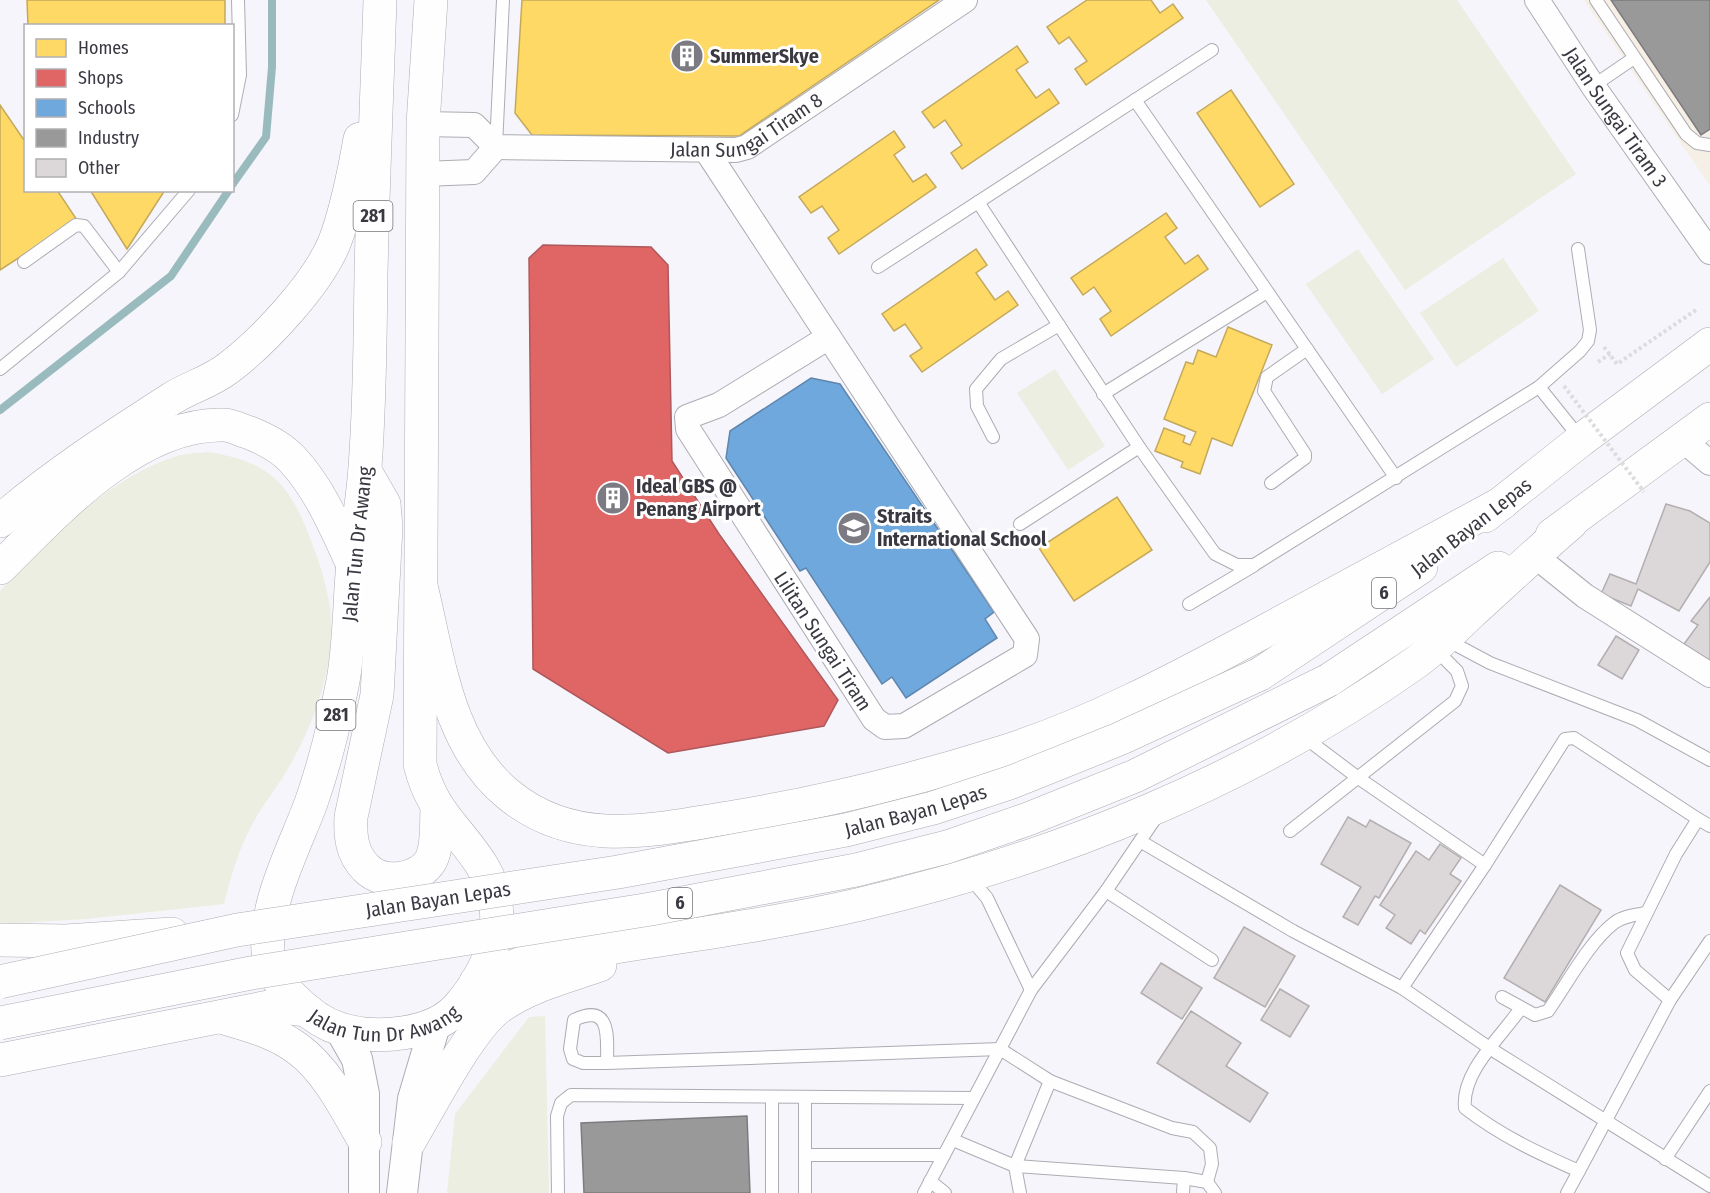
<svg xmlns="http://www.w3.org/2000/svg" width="1710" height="1193" font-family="'Fira Sans Condensed',sans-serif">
	<rect width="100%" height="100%" fill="#f6f5fb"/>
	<!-- industrial -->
	<polygon fill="#f5efe6" points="1584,0 1710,0 1710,186"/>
	<!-- green -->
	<g fill="#ebeee0">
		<polygon points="1206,0 1457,0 1576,174 1405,290"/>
		<polygon points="1358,249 1434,359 1382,394 1306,284"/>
		<polygon points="1503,258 1539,311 1456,367 1420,313"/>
		<polygon points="1055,369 1105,446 1068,470 1017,393"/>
		<path d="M209,452c57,10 78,27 99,81 11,28 22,59 23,88 3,46 -18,105 -41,144 -11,20 -26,38 -37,58 -14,25 -22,53 -29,81l-138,15 -86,5v-333c45,-49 112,-116 177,-135 10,-3 22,-3 32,-4z"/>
		<polygon points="545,1016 549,1193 447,1193 455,1114 529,1017"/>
	</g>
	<!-- homes -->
	<g fill="#ffd966" stroke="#c4a95b" stroke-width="1.5">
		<polygon points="27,0 225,0 225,26 28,26"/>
		<polygon points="522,0 939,0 739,136 532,135 515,113"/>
		<polygon points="1087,0 1151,0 1160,13 1173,4 1183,18 1086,85 1075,69 1087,61 1069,37 1059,44 1047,27"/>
		<polygon points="1017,46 1028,62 1016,70 1036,98 1049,89 1059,103 962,169 951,153 962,145 945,120 934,128 922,112"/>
		<polygon points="1231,90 1294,184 1260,207 1197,113"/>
		<polygon points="0,105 26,143 26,190 57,190 77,220 0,270"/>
		<polygon points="894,131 905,147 894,155 913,182 926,174 936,187 839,254 828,238 839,230 822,206 811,213 799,197"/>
		<polygon points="90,190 165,190 127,249"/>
		<polygon points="1166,213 1177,228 1165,237 1185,264 1198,255 1208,269 1111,336 1100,319 1111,311 1094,287 1083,295 1071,278"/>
		<polygon points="976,249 987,265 976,273 995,300 1008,291 1018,305 922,372 910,356 922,348 905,324 894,331 882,314"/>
		<polygon points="1228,327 1272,345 1232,446 1212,438 1200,474 1181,467 1183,462 1155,451 1164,428 1185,436 1183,442 1190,445 1196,432 1164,419 1186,362 1193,364 1198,350 1216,357"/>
		<polygon points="1117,497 1152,550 1074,601 1039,548"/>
	</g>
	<!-- shops -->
	<polygon fill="#e06666" stroke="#ae585b" stroke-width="1.5" points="543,245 651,247 668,265 672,461 719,534 838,700 824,726 668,753 533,669 529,258"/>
	<!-- schools -->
	<polygon fill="#6fa8dc" stroke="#5f86ae" stroke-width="1.5" points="811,378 840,384 994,612 985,619 997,638 906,698 892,677 882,684 806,568 800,571 726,458 730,431"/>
	<!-- industry -->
	<g fill="#999" stroke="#7c7c7f" stroke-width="1.5">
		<polygon points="1611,0 1710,0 1710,129 1701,135"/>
		<polygon points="747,1116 750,1193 584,1193 581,1123"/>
	</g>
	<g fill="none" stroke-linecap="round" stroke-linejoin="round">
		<!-- stream -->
		<g stroke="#99bbbe" stroke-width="8">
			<polyline points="232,185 266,137 272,67 272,0"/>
			<polyline points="0,410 171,276 229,190"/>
		</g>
	</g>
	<!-- building -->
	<g fill="#dcd7d8" stroke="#b3aeaf" stroke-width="1.5">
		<polygon points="1666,504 1690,511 1710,523 1710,562 1679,611 1638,589 1631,606 1601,594 1610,574 1636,584"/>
		<polygon points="1710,597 1710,662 1684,644 1698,625 1691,621"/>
		<polygon points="1616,636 1639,650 1622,679 1598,665"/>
		<polygon points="1348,817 1366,827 1370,820 1411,843 1379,898 1375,896 1358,925 1343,917 1361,887 1321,864"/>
		<polygon points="1440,844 1461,858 1450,874 1461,881 1425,934 1420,930 1411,944 1386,928 1395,915 1380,905 1416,851 1429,860"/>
		<polygon points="1560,885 1601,910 1545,1002 1504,978"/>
		<polygon points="1244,927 1295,956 1265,1007 1214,978"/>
		<polygon points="1161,963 1202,988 1182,1019 1141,993"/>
		<polygon points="1280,989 1309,1006 1290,1037 1261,1020"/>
		<polygon points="1191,1011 1241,1043 1226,1066 1268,1093 1250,1122 1157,1063"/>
	</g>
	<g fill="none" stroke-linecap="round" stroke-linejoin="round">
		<defs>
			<g id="service">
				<polyline points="1596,0 1686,134 1697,143 1710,145"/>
				<polyline points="1593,86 1634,58"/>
				<polyline points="1135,100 1396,478"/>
				<polyline points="232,115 240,75 238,0"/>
				<polyline points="496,146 503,0"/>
				<polyline points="978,202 1139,447 1215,554 1237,565 1254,565 1539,387 1580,351 1588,341 1590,330 1578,249"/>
				<polyline points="24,262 76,225 84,226 119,272"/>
				<polyline points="878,267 1212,50"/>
				<polyline points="0,369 119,272 189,190"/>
				<polyline points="1539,387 1580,438"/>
				<polyline points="1103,394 1267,292"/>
				<polyline points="993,437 977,406 976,389 1001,359 1059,325"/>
				<polyline points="1271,483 1305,458 1305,454 1264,391 1267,377 1307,349"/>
				<polyline points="1020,524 1139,447"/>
				<polyline points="1189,604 1253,566"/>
				<polyline points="1445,639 1490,663 1637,720 1710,760"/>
				<polyline points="1304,737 1357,777 1485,865"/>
				<polyline points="1698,819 1710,826"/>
				<polyline points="1290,831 1455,701 1462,686 1457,671 1434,648"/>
				<polyline points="1140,841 1293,931 1402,988 1491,1049 1710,1186"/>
				<polyline points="970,878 987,898 1031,990"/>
				<polyline points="1106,891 1212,960"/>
				<polyline points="1402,988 1485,865 1565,739 1574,738 1698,819 1676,854 1627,953 1635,970 1670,1000"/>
				<path d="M1502,997l33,18 13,-4c19,-27 41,-69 66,-88 9,-7 21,-8 32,-10"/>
				<path d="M1521,1008c-20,29 -60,64 -56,100 36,28 73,45 114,63l91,-171 40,-59"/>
				<path d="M607,1063c0,-24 5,-61 -33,-43l-4,29 3,10 10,4h24l393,-14 50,32 122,47 21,4 17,16 2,16 -5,18"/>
				<polyline points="772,1097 772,1193"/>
				<polyline points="953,1140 1015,1166 1184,1178 1207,1182 1215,1193"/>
				<polyline points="805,1155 944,1155"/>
				<polyline points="1665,1159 1710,1091"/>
				<polyline points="930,1181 945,1193"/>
				<polyline points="558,1193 557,1116 561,1103 571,1095 974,1098"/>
				<polyline points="805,1193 805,1097"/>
				<polyline points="924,1193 1031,990 1106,891 1157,816"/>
				<polyline points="1020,1193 1015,1166 1050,1081"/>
				<polyline points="1183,1193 1184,1178"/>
				<polyline points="1567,1193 1579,1171"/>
			</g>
			<g id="minor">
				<path id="s1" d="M1537,0l56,86 117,166"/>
				<path id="s2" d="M423,124l51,1 22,22 240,3 11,-3 218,-147"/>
				<polyline points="706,150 1027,639 1025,655 904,726 885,727 874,719 688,429 687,417 719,405 829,337"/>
				<polyline points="423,174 474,172 496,147"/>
				<polyline points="1683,440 1710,463"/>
				<polyline points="1534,555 1585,596 1710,675"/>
			</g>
			<g id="tertiary">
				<polyline points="340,1029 357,1059 364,1094 364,1193"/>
				<polyline points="402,1193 413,1099 435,1025"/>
			</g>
			<g id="primary">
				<path id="s3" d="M380,0c-3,91 -7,183 -9,274 -1,65 -1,129 -6,193 -2,32 -8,64 -12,96 -4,39 -3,79 -10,118 -8,41 -18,82 -32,122 -16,43 -47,101 -43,148 2,32 43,69 72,78 35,11 94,7 119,-23 34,-40 53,-93 22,-142 -24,-37 -50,-53 -61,-100l3,-640 8,-124"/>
				<path d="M365,471l19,33 2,23 -9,168 -26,122c-1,20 1,37 15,51 17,18 54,12 65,-8 7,-14 5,-35 6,-50"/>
				<path d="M0,521c53,-46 112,-84 171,-122 17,-11 39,-17 56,-30 36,-27 91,-85 108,-128 12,-32 19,-68 25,-102"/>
			</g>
			<g id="trunk">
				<polyline points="1485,516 1581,440 1710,344"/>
				<polyline points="1552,535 1710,419"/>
				<path d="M0,568c56,-56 138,-146 224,-143 8,0 18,6 26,8 15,6 31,14 42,26 28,30 44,69 61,106"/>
				<path d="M422,590c17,71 26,156 87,205 66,54 143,35 219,23 92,-15 183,-37 272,-65 93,-29 181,-77 267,-123 78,-42 156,-85 235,-127"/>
				<polyline points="1260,674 1421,567"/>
				<polyline points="1329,680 1498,568"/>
				<polyline points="0,940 66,941 172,934"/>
				<path d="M476,982l46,-19c113,-22 228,-33 339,-59 197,-46 389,-124 554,-241 20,-14 38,-33 56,-50 33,-30 66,-61 100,-90"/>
				<path d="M221,1017c27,8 55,15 77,32 30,22 49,62 67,93"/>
				<polyline points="0,1060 274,1006 307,1010"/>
				<path d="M409,1142c21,-35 60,-112 89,-134 30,-22 67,-31 102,-43"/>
			</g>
		</defs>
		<!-- service casing -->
		<use href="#service" stroke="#adacb3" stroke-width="14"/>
		<!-- minor casing -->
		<use href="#minor" stroke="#adacb3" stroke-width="26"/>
		<!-- tertiary casing -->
		<use href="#tertiary" stroke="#adacb3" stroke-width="32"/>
		<!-- primary casing -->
		<use href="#primary" stroke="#adacb3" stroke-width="34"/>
		<!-- trunk casing -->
		<use href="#trunk" stroke="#adacb3" stroke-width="34"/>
		<!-- path -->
		<g stroke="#dcdcdf" stroke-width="4" stroke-dasharray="3 3" stroke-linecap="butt">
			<polyline points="1604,347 1617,364 1696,310"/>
			<polyline points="1598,362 1610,354"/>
		</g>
		<!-- service -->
		<use href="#service" stroke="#fefefe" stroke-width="12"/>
		<!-- minor -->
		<use href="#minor" stroke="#fefefe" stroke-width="24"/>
		<!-- tertiary -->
		<use href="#tertiary" stroke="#fefefe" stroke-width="30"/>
		<!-- primary -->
		<use href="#primary" stroke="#fefefe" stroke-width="33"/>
		<!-- trunk -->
		<use href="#trunk" stroke="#fefefe" stroke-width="33"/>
		<defs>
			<g id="trunk-bridge">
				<path id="s4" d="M0,982l237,-52 381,-58 228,-42 87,-22 79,-26 107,-43 141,-65"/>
				<polyline points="0,1023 251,973 651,909 856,870 947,847 1028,819 1135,776 1329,680"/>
			</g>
		</defs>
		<!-- trunk-bridge casing -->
		<use href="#trunk-bridge" stroke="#adacb3" stroke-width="34" stroke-linecap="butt"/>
		<!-- path-bridge -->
		<polyline stroke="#dcdcdf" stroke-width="4" stroke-dasharray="3 3" stroke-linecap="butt" points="1564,386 1644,492"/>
		<!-- trunk-bridge -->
		<use href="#trunk-bridge" stroke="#fefefe" stroke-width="33"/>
	</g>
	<!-- icons -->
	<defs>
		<symbol id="building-disc" viewBox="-11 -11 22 22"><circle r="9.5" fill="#7c7a82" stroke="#fff"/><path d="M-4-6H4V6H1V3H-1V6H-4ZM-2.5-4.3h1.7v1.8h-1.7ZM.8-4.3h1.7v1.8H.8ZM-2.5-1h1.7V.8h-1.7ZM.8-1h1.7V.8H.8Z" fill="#fff"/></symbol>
		<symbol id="school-disc" viewBox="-11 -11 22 22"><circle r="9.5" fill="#7c7a82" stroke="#fff"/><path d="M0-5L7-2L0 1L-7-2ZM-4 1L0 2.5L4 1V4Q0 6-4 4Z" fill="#fff"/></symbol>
	</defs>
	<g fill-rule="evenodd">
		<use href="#building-disc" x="668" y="37" width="38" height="38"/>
		<use href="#building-disc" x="594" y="479" width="38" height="38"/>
		<use href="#school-disc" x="835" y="509" width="38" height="38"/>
	</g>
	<g text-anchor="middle" stroke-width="6" stroke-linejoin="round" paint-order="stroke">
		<!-- shield labels -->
		<g fill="#fff" stroke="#75747a" stroke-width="1.5">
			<rect x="353.5" y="201" width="39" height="30" rx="4.5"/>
			<rect x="1372" y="578" width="24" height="30" rx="4.5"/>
			<rect x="316.5" y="700" width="39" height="30" rx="4.5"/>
			<rect x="668" y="888" width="24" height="30" rx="4.5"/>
		</g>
		<g font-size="18" font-weight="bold" fill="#3a3841">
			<text x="373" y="222">281</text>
			<text x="1384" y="599">6</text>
			<text x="336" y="721">281</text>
			<text x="680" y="909">6</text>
		</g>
		<!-- poi labels -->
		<g font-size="20" font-weight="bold" fill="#3a3841" stroke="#fff" text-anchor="start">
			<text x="710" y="63">SummerSkye</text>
			<text x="636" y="493">Ideal GBS @<tspan x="636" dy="23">Penang Airport</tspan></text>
			<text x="877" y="523">Straits<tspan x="877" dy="23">International School</tspan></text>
		</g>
		<!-- street labels -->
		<g font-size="20" fill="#3a3841" stroke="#fff">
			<text dy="7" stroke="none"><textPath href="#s1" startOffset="141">Jalan Sungai Tiram 3</textPath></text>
			<text dy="7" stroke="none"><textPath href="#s2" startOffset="339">Jalan Sungai Tiram 8</textPath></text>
			<text transform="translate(1471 527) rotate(-38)" y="7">Jalan Bayan Lepas</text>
			<text transform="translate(357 544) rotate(-84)" y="7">Jalan Tun Dr Awang</text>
			<text transform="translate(823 641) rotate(57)" y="7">Lilitan Sungai Tiram</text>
			<text dy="7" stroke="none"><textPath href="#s4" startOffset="932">Jalan Bayan Lepas</textPath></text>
			<text dy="7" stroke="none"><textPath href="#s4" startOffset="446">Jalan Bayan Lepas</textPath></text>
			<text dy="7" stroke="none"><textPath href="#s3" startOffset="1120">Jalan Tun Dr Awang</textPath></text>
		</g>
	</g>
	<!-- legend -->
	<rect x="24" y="24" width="210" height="168" fill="#ffffff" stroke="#b0afb3" stroke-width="1.5"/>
	<rect x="36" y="39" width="30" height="18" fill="#ffd966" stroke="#b0afb3" stroke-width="1.5"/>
	<text x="78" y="54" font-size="18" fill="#3a3841">Homes</text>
	<rect x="36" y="69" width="30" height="18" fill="#e06666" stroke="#b0afb3" stroke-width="1.5"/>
	<text x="78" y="84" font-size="18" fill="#3a3841">Shops</text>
	<rect x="36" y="99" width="30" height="18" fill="#6fa8dc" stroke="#b0afb3" stroke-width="1.5"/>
	<text x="78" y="114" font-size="18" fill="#3a3841">Schools</text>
	<rect x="36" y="129" width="30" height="18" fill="#999999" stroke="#b0afb3" stroke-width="1.5"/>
	<text x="78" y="144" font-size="18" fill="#3a3841">Industry</text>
	<rect x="36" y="159" width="30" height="18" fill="#dcd7d8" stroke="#b0afb3" stroke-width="1.5"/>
	<text x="78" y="174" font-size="18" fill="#3a3841">Other</text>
</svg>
